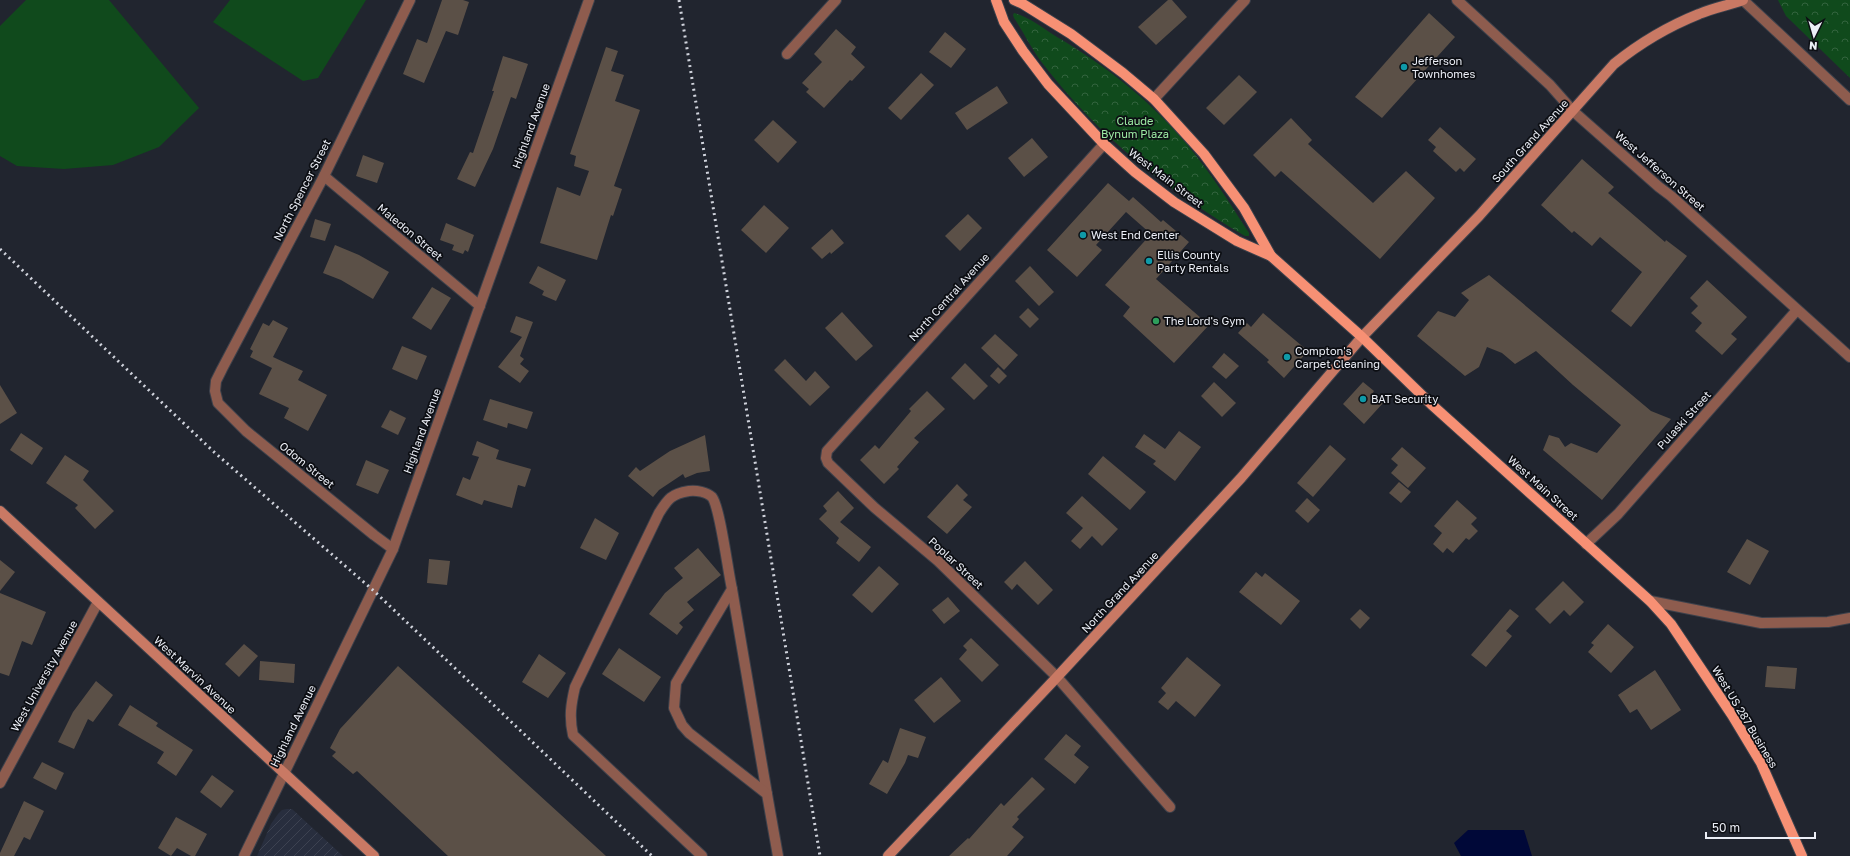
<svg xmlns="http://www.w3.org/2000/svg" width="1850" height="856" font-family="'Golos Text',sans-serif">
	<defs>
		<pattern id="industrial-furrows" width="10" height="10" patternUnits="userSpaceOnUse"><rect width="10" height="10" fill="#282e3e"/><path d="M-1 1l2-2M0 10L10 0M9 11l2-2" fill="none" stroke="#3d4251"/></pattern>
		<pattern id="park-crowns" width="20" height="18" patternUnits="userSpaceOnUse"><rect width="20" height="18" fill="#104a1c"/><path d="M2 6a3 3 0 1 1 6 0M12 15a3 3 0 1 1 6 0" fill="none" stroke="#33643e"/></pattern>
	</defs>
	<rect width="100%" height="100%" fill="#21252f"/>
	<!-- industrial -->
	<polygon fill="url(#industrial-furrows)" points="287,809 292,809 343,856 257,856 271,824 278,814 282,810"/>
	<!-- grass -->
	<g fill="#104a1c">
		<polygon points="26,0 109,0 199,108 159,147 113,165 64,169 17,166 0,156 0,26"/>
		<polygon points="230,0 366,0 318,78 303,81 213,22"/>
	</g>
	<!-- park -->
	<g fill="url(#park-crowns)">
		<polygon points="1778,0 1850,0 1850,78 1786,16"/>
		<path d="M1014,13c15,4 30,16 43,24 43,25 86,58 119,95 28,30 51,67 73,101v3h-4c-79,-47 -145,-98 -202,-172 -11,-14 -19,-31 -29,-46l-1,-3z"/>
	</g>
	<!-- water -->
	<polygon fill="#000838" points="1468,830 1524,830 1532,856 1461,856 1454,843"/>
	<!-- building -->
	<g fill="#5b5047">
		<polygon points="442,0 463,0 469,2 458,35 446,31 424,83 403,74 417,39 427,43"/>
		<polygon points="1168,0 1172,0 1187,17 1156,45 1138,27"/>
		<polygon points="1429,13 1455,37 1382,118 1355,97"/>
		<polygon points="836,29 856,47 851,54 865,67 852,81 850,80 824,108 806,92 809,89 802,83 822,62 814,54"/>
		<polygon points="945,32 966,49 951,68 929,52"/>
		<polygon points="606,47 618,51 611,71 624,75 615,101 640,110 614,186 622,189 613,216 611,215 597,260 540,243 557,187 580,196 589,171 574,166 576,156 570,154"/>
		<polygon points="503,56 528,64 516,99 511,97 493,149 475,187 457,179 470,152 473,153 494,91 492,91"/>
		<polygon points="921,73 934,85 901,120 888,108"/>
		<polygon points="1239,75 1257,92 1224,125 1206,108"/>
		<polygon points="997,86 1008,103 967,130 955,113"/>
		<polygon points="1291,118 1312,140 1308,144 1373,203 1406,171 1435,198 1380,259 1281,171 1275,177 1253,155"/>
		<polygon points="773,120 797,142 778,163 754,140"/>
		<polygon points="1440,127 1476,159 1464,172 1460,168 1456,172 1433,151 1436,147 1428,140"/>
		<polygon points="1032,138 1048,157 1024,177 1008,158"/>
		<polygon points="363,155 384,163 377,183 356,176"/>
		<polygon points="1582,159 1614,187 1608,193 1665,242 1666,240 1687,256 1631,327 1611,311 1642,272 1600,237 1592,246 1574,231 1572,233 1541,205"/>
		<polygon points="1108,183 1129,201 1133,197 1161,222 1163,220 1189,242 1156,279 1209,325 1174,363 1123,316 1130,307 1105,285 1151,234 1126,212 1096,245 1102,250 1077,277 1047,250"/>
		<polygon points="764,205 789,228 766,253 741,230"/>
		<polygon points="968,214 982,228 960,251 945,236"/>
		<polygon points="315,219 331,224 325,241 310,237"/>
		<polygon points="446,223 474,235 468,252 465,250 463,254 452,250 454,245 440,240"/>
		<polygon points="832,229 844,243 831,254 830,252 822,259 811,248"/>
		<polygon points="335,245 359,255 389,272 373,299 341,280 323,273"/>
		<polygon points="538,266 566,280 556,301 542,295 544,291 529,283"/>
		<polygon points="1030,266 1054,292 1039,306 1015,281"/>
		<polygon points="1489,275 1651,411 1671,419 1602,500 1543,450 1549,435 1559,438 1565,447 1571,443 1597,453 1621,425 1573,385 1536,351 1515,364 1502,353 1487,347 1479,367 1465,376 1417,336 1438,311 1455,317 1469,300 1461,293"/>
		<polygon points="1707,280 1747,317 1731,334 1737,339 1722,355 1695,331 1702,323 1691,313 1698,306 1690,298"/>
		<polygon points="432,287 451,298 431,330 412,318"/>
		<polygon points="1028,308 1039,319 1030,328 1019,317"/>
		<polygon points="842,312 873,346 856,361 825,328"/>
		<polygon points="1263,313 1308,351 1284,378 1267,362 1269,360 1238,333 1247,323 1251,327"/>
		<polygon points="516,316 533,322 520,356 524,359 520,364 529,371 520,383 498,367 522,337 510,332"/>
		<polygon points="273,320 288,328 273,357 303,371 298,380 327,395 308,431 284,418 289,408 259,394 272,368 250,357 253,351 250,349 263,323 269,326"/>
		<polygon points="995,334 1018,355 1004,370 981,348"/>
		<polygon points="402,346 427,356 417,380 392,369"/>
		<polygon points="1224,353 1239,366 1226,379 1212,367"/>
		<polygon points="785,359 806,381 815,371 830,387 810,406 774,370"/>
		<polygon points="965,363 988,386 974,400 951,378"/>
		<polygon points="998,367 1007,376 999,384 990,376"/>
		<polygon points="1214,382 1236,403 1222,417 1201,396"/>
		<polygon points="1363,382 1374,391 1372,394 1383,403 1364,424 1343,404"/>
		<polygon points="0,385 17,413 0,424"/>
		<polygon points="927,391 945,409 914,438 919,442 897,467 899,469 884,484 860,460 875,445 879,449 911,411 909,409"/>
		<polygon points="490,399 533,412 527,429 508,423 507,428 483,420"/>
		<polygon points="390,410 406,418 398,435 381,427"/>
		<polygon points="1179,431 1201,447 1175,481 1153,464 1156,461 1135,447 1144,434 1165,449"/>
		<polygon points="21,433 43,448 32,465 10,450"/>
		<polygon points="705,435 710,471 697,473 685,478 683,474 659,490 653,497 628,476 636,467 640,471 670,451"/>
		<polygon points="477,441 499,450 496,459 531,469 525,487 518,485 512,508 484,500 482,505 456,495 463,477 470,480 479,457 472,455"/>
		<polygon points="1330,445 1346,459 1313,497 1297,483"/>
		<polygon points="1402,447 1426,468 1408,488 1391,473 1398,465 1391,459"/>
		<polygon points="65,455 89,471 83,480 114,511 95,529 75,508 78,505 46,483"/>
		<polygon points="1103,456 1146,492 1130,510 1088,474"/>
		<polygon points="366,460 389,470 378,494 356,485"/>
		<polygon points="1399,482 1411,492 1401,503 1389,493"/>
		<polygon points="957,484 968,495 963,500 972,507 947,534 927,517"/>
		<polygon points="838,491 854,508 840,522 871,547 859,562 836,543 839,538 819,519 827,511 823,506"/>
		<polygon points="1082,496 1118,529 1102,546 1092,536 1080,549 1071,541 1083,528 1066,513"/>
		<polygon points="1307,498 1320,510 1308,523 1295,511"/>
		<polygon points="1457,500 1477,518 1471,524 1478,531 1469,540 1466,538 1453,553 1447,548 1443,553 1433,544 1442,533 1434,526"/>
		<polygon points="595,518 619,533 606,560 580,548"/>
		<polygon points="1747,539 1769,551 1750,585 1727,572"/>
		<polygon points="698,548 721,575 687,602 694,610 679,623 683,627 677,635 649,614 665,593 683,578 674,568"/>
		<polygon points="429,559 450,561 447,585 427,583"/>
		<polygon points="0,560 15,572 0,591"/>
		<polygon points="1025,561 1053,590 1038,605 1017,584 1012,590 1004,582"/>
		<polygon points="879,566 899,584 872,613 852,595"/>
		<polygon points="1256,572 1262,577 1265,573 1300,601 1281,625 1239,592"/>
		<polygon points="1563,581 1584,602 1570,616 1564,610 1550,624 1535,609"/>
		<polygon points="0,593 46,612 32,645 22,641 9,676 0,673"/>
		<polygon points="948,597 960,611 944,624 932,610"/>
		<polygon points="1360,609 1370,618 1360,629 1350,619"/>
		<polygon points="1510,609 1519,616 1506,631 1512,636 1486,667 1471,655"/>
		<polygon points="1608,624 1634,647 1611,673 1588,652 1594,645 1591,643"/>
		<polygon points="971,638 999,665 982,682 959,659 967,650 963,646"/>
		<polygon points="244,644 258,656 239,677 225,664"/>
		<polygon points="619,648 661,677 644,702 602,674"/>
		<polygon points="539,654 566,673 548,698 522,682"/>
		<polygon points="1187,657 1221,685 1195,717 1176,701 1168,710 1158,702 1166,693 1161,688"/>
		<polygon points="260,661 295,664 294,683 259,680"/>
		<polygon points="398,666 606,856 448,856 357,771 353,774 332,756 336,752 330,748 340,729"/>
		<polygon points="1767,666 1797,668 1795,689 1765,687"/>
		<polygon points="1655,670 1681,710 1651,730 1637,709 1630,713 1618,695"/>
		<polygon points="941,677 961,701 934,723 914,700"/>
		<polygon points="96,681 113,695 93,722 88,719 74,749 58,742 73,712"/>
		<polygon points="130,705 158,723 156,726 193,750 176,776 157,763 164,752 118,725"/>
		<polygon points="900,728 926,737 918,758 908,755 905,763 887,794 869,784 883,760 888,763"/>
		<polygon points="1066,734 1081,746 1074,755 1089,767 1075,784 1044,759"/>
		<polygon points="42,762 64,773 56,790 33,778"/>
		<polygon points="212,775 234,791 221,808 200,792"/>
		<polygon points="1032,777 1045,789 1017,817 1019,819 1012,827 1024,837 1007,856 949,856 968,838 969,839 1001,803 1004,806"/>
		<polygon points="24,801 44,811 30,840 24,837 14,856 0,856 0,853"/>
		<polygon points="176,817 207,834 195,856 191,856 177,848 171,856 158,848"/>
	</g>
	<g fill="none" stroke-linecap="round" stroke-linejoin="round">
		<defs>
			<g id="street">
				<polyline points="1457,0 1550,85 1573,111 1659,187 1671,196 1850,357"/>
				<polyline points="1743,0 1850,100"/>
				<polyline points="787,54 836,0"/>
				<polyline points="1154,99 1245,0"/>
				<polyline points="1104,144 827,451 826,458 828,463 875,508 938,561 1057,677 1170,807"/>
				<polyline points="324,176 480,306"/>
				<polyline points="1586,544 1618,514 1797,310"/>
				<polyline points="393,549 374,535 246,431 218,403 215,391 216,381 222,369 324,176 410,0"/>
				<polyline points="732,589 767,794"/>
				<polyline points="1650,601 1761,623 1828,622 1850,618"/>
				<polyline points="0,783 98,602"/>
				<polyline points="244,856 393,549 589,0"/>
				<path d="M702,856l-129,-121c-4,-18 -2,-31 2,-48l84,-174c9,-14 12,-19 30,-22 7,-1 18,1 23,6 8,10 16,75 20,92l-56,94 -2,25 8,17 7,8 78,61 11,62"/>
			</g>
			<g id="secondary">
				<polyline points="0,511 374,856"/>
				<path d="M888,856l169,-179 184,-199 121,-141 117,-121 135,-152c26,-21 55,-38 85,-50 14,-6 30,-9 44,-14"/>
			</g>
			<g id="primary">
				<polyline points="996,0 1004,22 1023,51 1048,84 1104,144 1135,172 1174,202 1237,241 1271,256 1362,337 1431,404 1650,601 1671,624 1732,715 1761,763 1802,856"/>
				<polyline points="1014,0 1023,4 1071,34 1123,73 1154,99 1204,154 1244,208 1271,256"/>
			</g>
		</defs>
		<!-- street casing -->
		<use href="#street" stroke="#3d414b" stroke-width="12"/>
		<!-- secondary casing -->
		<use href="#secondary" stroke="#3d414b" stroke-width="12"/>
		<!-- primary casing -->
		<use href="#primary" stroke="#3d414b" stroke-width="12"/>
		<!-- street -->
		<use href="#street" stroke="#8e5c4e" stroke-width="10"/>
		<!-- secondary -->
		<use href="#secondary" stroke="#c97964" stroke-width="10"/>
		<!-- primary -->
		<use href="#primary" stroke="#f79074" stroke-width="10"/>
		<!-- rail -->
		<g stroke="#d0d3dc" stroke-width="3" stroke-dasharray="2 4" stroke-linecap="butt">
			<polyline points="679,0 820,856"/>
			<polyline points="0,249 214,452 374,591 652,856"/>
		</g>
	</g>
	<!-- markers -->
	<g fill="#0f9aa8" stroke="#0c0e13" stroke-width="1.5">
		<circle cx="1404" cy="67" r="4"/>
		<circle cx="1083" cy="235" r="4"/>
		<circle cx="1149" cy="261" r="4"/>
		<circle cx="1287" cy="357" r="4"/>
		<circle cx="1363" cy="399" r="4"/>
	</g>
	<circle fill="#2e9e5b" stroke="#0c0e13" stroke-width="1.5" cx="1156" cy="321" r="4"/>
	<g text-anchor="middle" stroke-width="3.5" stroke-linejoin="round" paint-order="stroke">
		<!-- poi labels -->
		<g font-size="11" fill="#ebeef6" stroke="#0c0e13" text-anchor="start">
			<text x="1412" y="65">Jefferson<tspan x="1412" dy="13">Townhomes</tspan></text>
			<text x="1091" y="239">West End Center</text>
			<text x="1157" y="259">Ellis County<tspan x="1157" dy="13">Party Rentals</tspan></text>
			<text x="1164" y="325">The Lord's Gym</text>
			<text x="1295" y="355">Compton's<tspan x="1295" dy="13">Carpet Cleaning</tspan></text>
			<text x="1371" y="403">BAT Security</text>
		</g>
		<!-- park labels -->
		<g font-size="11" fill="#9deca4" stroke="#0c0e13">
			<text x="1135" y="125">Claude<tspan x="1135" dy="13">Bynum Plaza</tspan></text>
		</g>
		<!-- street labels -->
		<g font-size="11" fill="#ebeef6" stroke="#0c0e13">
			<text transform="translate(531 126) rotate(-70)" y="4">Highland Avenue</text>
			<text transform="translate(1530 141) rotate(-48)" y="4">South Grand Avenue</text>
			<text transform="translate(1660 171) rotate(41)" y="4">West Jefferson Street</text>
			<text transform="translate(1166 178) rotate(37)" y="4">West Main Street</text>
			<text transform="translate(302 190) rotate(-63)" y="4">North Spencer Street</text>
			<text transform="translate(410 232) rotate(40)" y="4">Maledon Street</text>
			<text transform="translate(949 297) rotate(-48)" y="4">North Central Avenue</text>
			<text transform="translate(1684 420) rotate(-48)" y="4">Pulaski Street</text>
			<text transform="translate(422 431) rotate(-70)" y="4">Highland Avenue</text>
			<text transform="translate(307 465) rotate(39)" y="4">Odom Street</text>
			<text transform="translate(1543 488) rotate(42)" y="4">West Main Street</text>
			<text transform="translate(956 563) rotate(43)" y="4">Poplar Street</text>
			<text transform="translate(1120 592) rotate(-47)" y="4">North Grand Avenue</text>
			<text transform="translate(195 675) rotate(43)" y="4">West Marvin Avenue</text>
			<text transform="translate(44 676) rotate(-61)" y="4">West University Avenue</text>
			<text transform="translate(1745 717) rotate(59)" y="4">West US 287 Business</text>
			<text transform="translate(293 726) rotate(-64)" y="4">Highland Avenue</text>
		</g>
	</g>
	<!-- north arrow -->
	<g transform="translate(1814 36) rotate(185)" stroke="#0c0e13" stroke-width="3" paint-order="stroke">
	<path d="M0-3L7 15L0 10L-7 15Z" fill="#ebeef6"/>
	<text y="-6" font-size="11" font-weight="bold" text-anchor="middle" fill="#ebeef6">N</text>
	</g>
	<!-- scale -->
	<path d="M1706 832v6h109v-6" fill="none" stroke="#ebeef6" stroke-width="2"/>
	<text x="1712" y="832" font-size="12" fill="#ebeef6" stroke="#0c0e13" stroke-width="3" paint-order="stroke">50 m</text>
</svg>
